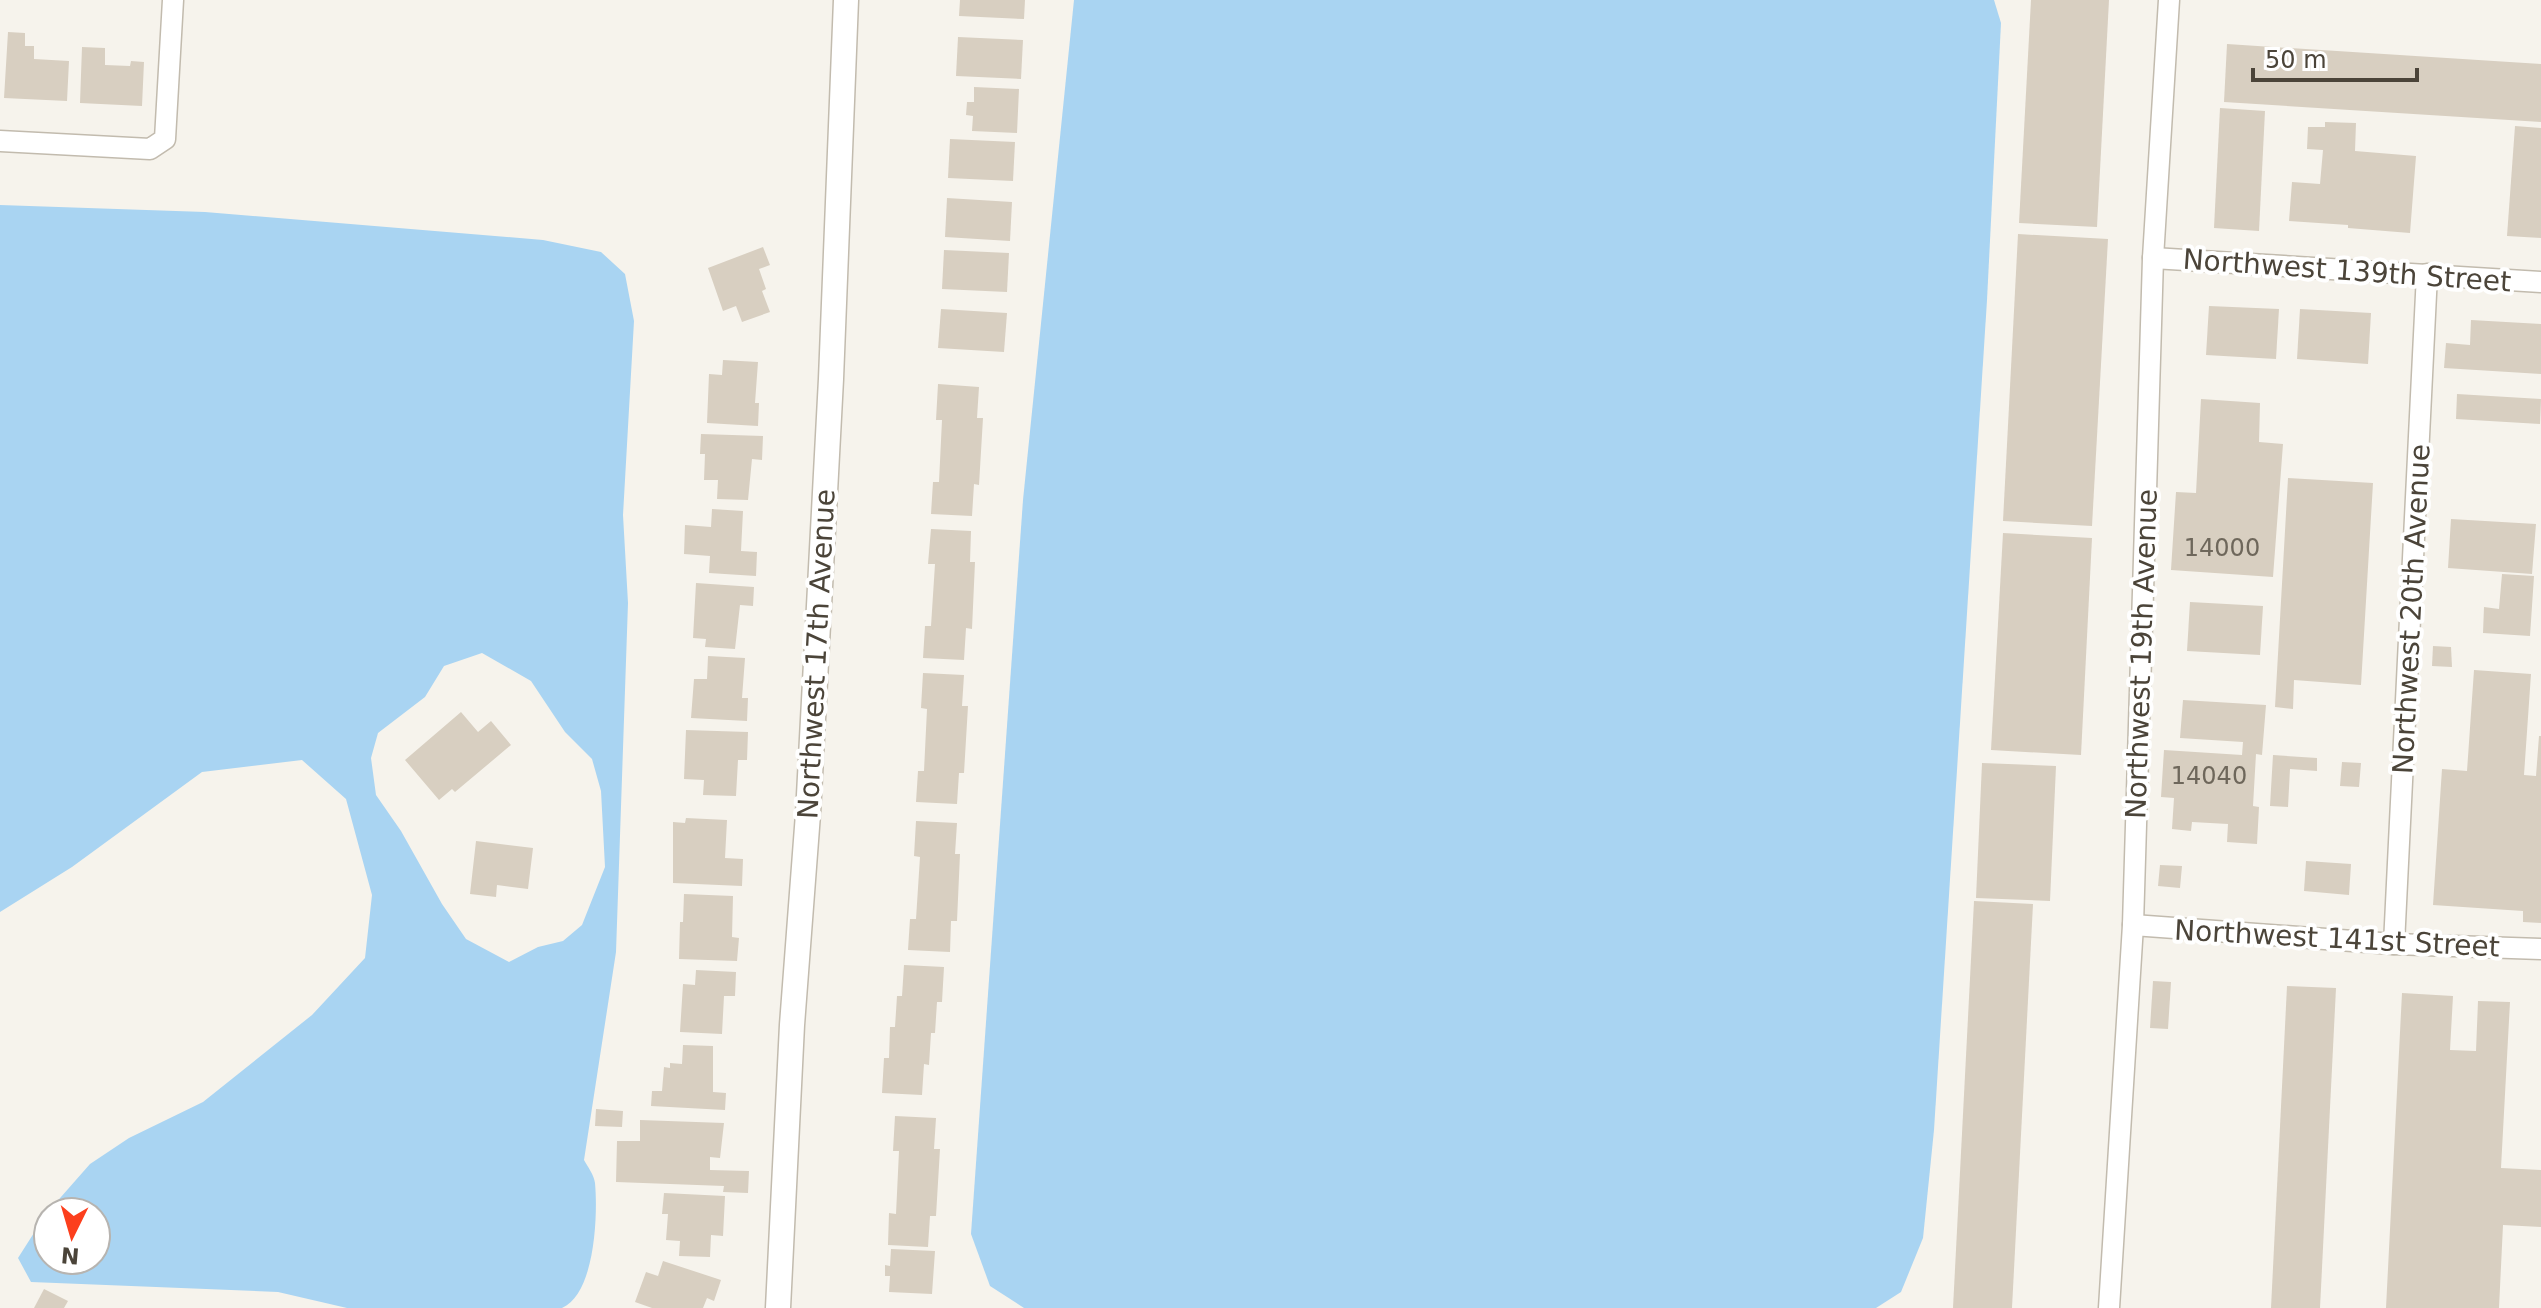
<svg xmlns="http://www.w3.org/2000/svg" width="2541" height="1308" font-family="'DejaVu Sans',sans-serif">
	<rect width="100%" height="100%" fill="#f6f3ec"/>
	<!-- water -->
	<g fill="#a9d4f2" fill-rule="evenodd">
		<polygon points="1074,0 1994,0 2001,23 1987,300 1934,1130 1923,1238 1901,1292 1876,1308 1024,1308 990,1286 971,1234 1023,500"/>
		<path d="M0,205l205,7 338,28 58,12 24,22 9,47 -11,194 5,88 -12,349 -32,208c4,7 10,15 11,23 3,32 0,111 -33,125h-215l-69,-16 -247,-10 -13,-24 28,-44 44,-50 39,-26 74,-36 109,-87 53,-57 7,-63 -26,-96 -44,-39 -100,12 -130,95 -72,45zM482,653l49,28 34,51 27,27 9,32 4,76 -23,58 -19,16 -25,6 -29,15 -43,-23 -24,-35 -41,-73 -25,-36 -5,-37 7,-25 47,-36 19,-31zM96,1212v48h-48v-48z"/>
	</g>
	<!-- building -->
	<g fill="#d8cfc1">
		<polygon points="960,0 1025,0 1024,19 959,16"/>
		<polygon points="2031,0 2109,0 2097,227 2019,223"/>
		<polygon points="8,32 25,33 25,46 34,46 34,59 69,61 67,101 4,98"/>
		<polygon points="958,37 1023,40 1021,79 956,76"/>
		<polygon points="2227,44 2541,64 2541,122 2224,102"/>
		<polygon points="82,47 105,48 105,65 130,66 131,61 144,62 142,106 80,103"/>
		<polygon points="974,87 1019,89 1017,133 972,131 973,116 966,115 967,102 974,102"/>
		<polygon points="2220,108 2265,111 2259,231 2214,228"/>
		<polygon points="2325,122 2356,123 2355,151 2416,156 2410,233 2348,228 2348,225 2289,221 2292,182 2320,184 2323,150 2307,149 2308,127 2325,127"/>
		<polygon points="2515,126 2541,128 2541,238 2507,236"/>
		<polygon points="950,139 1015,142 1013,181 948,178"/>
		<polygon points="947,198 1012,202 1010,241 945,237"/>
		<polygon points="2018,234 2108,239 2092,526 2003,521"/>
		<polygon points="763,247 770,265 759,269 766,289 762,291 770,312 742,322 736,306 723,311 708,268"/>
		<polygon points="944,250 1009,253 1007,292 942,289"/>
		<polygon points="2209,306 2279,309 2276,359 2206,355"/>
		<polygon points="941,309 1007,313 1004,352 938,348"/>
		<polygon points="2300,309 2371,313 2368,364 2297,359"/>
		<polygon points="2471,320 2541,324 2541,374 2444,368 2446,343 2470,345"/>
		<polygon points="723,360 758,362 755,403 759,403 758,426 707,423 709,374 722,375"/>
		<polygon points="938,384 979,387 977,418 983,418 979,485 974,484 972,516 931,514 933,482 939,482 942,420 936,420"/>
		<polygon points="2457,394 2541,399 2540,424 2456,419"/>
		<polygon points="2201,399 2260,403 2259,442 2283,444 2273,577 2171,570 2176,492 2196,493"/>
		<polygon points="701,434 763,436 762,460 752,459 748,500 717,499 718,480 704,480 705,454 700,454"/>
		<polygon points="2288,478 2373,483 2361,685 2294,680 2293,709 2275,707"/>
		<polygon points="712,509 743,511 741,551 757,552 756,576 709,573 710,556 684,554 685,525 711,527"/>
		<polygon points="2451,519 2536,524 2532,574 2448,568"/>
		<polygon points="931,529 971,531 970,562 975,562 972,629 966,628 964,660 923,658 925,626 931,626 935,564 928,564"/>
		<polygon points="2003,533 2092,538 2081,755 1991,750"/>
		<polygon points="2502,574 2534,576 2530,636 2483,633 2484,607 2499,609"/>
		<polygon points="696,583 754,587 753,606 740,605 735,649 705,647 706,639 693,638"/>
		<polygon points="2190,602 2263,606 2260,655 2187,651"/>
		<polygon points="2433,646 2451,647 2452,667 2432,666"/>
		<polygon points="708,656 745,658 742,698 748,698 747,721 691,718 694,679 707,679"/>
		<polygon points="2474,670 2531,674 2524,775 2536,776 2539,736 2541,736 2541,923 2523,922 2523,911 2433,905 2442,769 2467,771"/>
		<polygon points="923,673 964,675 962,706 968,706 964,773 959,773 957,804 916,802 918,771 924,771 927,709 921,708"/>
		<polygon points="2183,700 2266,705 2262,755 2256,754 2253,806 2259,807 2257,844 2227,842 2228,824 2192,822 2191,831 2172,829 2174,798 2161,797 2164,750 2242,755 2243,742 2180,738"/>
		<polygon points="461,712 478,732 491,721 511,745 455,792 452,789 439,800 405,760"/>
		<polygon points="686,730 748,732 747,760 738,760 736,796 703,795 704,780 684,779"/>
		<polygon points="2273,755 2317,758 2317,771 2290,769 2288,807 2270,806"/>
		<polygon points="2342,762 2361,763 2359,787 2340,786"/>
		<polygon points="1982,763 2056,766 2050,901 1976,898"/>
		<polygon points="686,818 727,820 725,858 743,859 742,886 673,883 673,822 685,823"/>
		<polygon points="916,821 957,823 955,854 960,854 957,921 951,921 950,952 908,950 910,919 916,919 920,857 914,856"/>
		<polygon points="476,841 533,848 528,889 497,885 496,897 470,894"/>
		<polygon points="2306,861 2351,864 2349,895 2304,891"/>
		<polygon points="2160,865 2182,866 2180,888 2158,886"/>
		<polygon points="684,894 733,896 732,937 739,938 737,961 679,959 680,922 683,922"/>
		<polygon points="1974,901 2033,904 2012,1308 1953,1308"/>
		<polygon points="904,965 944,967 942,1002 937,1002 935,1033 931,1033 929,1065 924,1064 922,1095 882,1093 884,1058 889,1058 890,1027 895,1027 897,996 902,996"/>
		<polygon points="696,970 736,972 735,996 724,996 722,1034 680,1032 683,984 695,985"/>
		<polygon points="2153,981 2171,982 2168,1029 2150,1028"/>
		<polygon points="2287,986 2336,988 2320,1308 2271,1308"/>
		<polygon points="2402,993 2453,996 2450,1050 2476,1051 2478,1001 2510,1002 2501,1168 2541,1170 2541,1227 2503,1225 2499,1308 2386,1308"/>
		<polygon points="683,1045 713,1046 713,1092 726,1093 725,1110 651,1106 652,1091 662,1091 664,1067 670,1068 670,1063 682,1064"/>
		<polygon points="596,1109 623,1111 622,1127 595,1126"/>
		<polygon points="895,1116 936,1118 934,1149 940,1149 936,1216 930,1216 928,1247 888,1245 889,1213 896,1214 899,1151 893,1151"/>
		<polygon points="640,1120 724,1123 720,1158 710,1157 710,1170 749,1171 748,1193 723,1192 724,1186 616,1182 617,1141 640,1141"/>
		<polygon points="664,1193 725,1196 723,1236 711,1235 710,1257 679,1256 680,1241 666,1240 668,1214 662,1214"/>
		<polygon points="891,1249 935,1251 932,1294 889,1292 890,1276 885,1276 885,1265 890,1266"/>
		<polygon points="663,1261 721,1280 714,1301 707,1298 703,1308 652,1308 635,1302 646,1272 658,1276"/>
		<polygon points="44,1289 68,1301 64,1308 34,1308"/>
	</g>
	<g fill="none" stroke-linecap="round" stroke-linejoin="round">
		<defs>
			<g id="minor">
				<polyline points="0,141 150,149 165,139 173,0"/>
				<polyline points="2153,258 2541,282"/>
				<polyline points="2133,925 2394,944 2541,949"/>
				<polyline points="2394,944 2427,274"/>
				<polyline points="2109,1308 2133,925 2153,258 2169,0"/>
			</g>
			<polyline id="tertiary" points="778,1308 792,1025 808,814 831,379 846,0"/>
		</defs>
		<!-- minor casing -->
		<use href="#minor" stroke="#c2bbae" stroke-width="23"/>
		<!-- tertiary casing -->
		<use href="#tertiary" stroke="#c2bbae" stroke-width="27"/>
		<!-- minor -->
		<use href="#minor" stroke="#fff" stroke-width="20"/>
		<!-- tertiary -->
		<use href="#tertiary" stroke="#fff" stroke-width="24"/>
	</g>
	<g text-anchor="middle" stroke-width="8" stroke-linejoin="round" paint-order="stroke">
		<!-- number labels -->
		<g font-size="24" fill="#6e675b">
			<text x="2222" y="556">14000</text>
			<text x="2209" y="784">14040</text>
		</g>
		<!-- street labels -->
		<g font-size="28" fill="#4b4439" stroke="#fff">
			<text transform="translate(2347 270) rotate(4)" y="10">Northwest 139th Street</text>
			<text transform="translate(2411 609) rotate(-87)" y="10">Northwest 20th Avenue</text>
			<text transform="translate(816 654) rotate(-87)" y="10">Northwest 17th Avenue</text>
			<text transform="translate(2141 654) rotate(-88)" y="10">Northwest 19th Avenue</text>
			<text transform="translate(2337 938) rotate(3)" y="10">Northwest 141st Street</text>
		</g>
	</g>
	<!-- north arrow -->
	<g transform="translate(72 1236) rotate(185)"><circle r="38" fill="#ffffff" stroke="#b7b4b0" stroke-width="2"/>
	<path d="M0-6L14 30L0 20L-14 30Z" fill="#fc3f1d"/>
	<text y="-12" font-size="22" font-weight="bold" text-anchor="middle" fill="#4b4439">N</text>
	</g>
	<!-- scale -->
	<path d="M2253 68v12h164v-12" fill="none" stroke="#4b4439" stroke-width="4"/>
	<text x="2265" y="68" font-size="24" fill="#4b4439" stroke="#ffffff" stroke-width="6" paint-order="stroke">50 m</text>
</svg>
